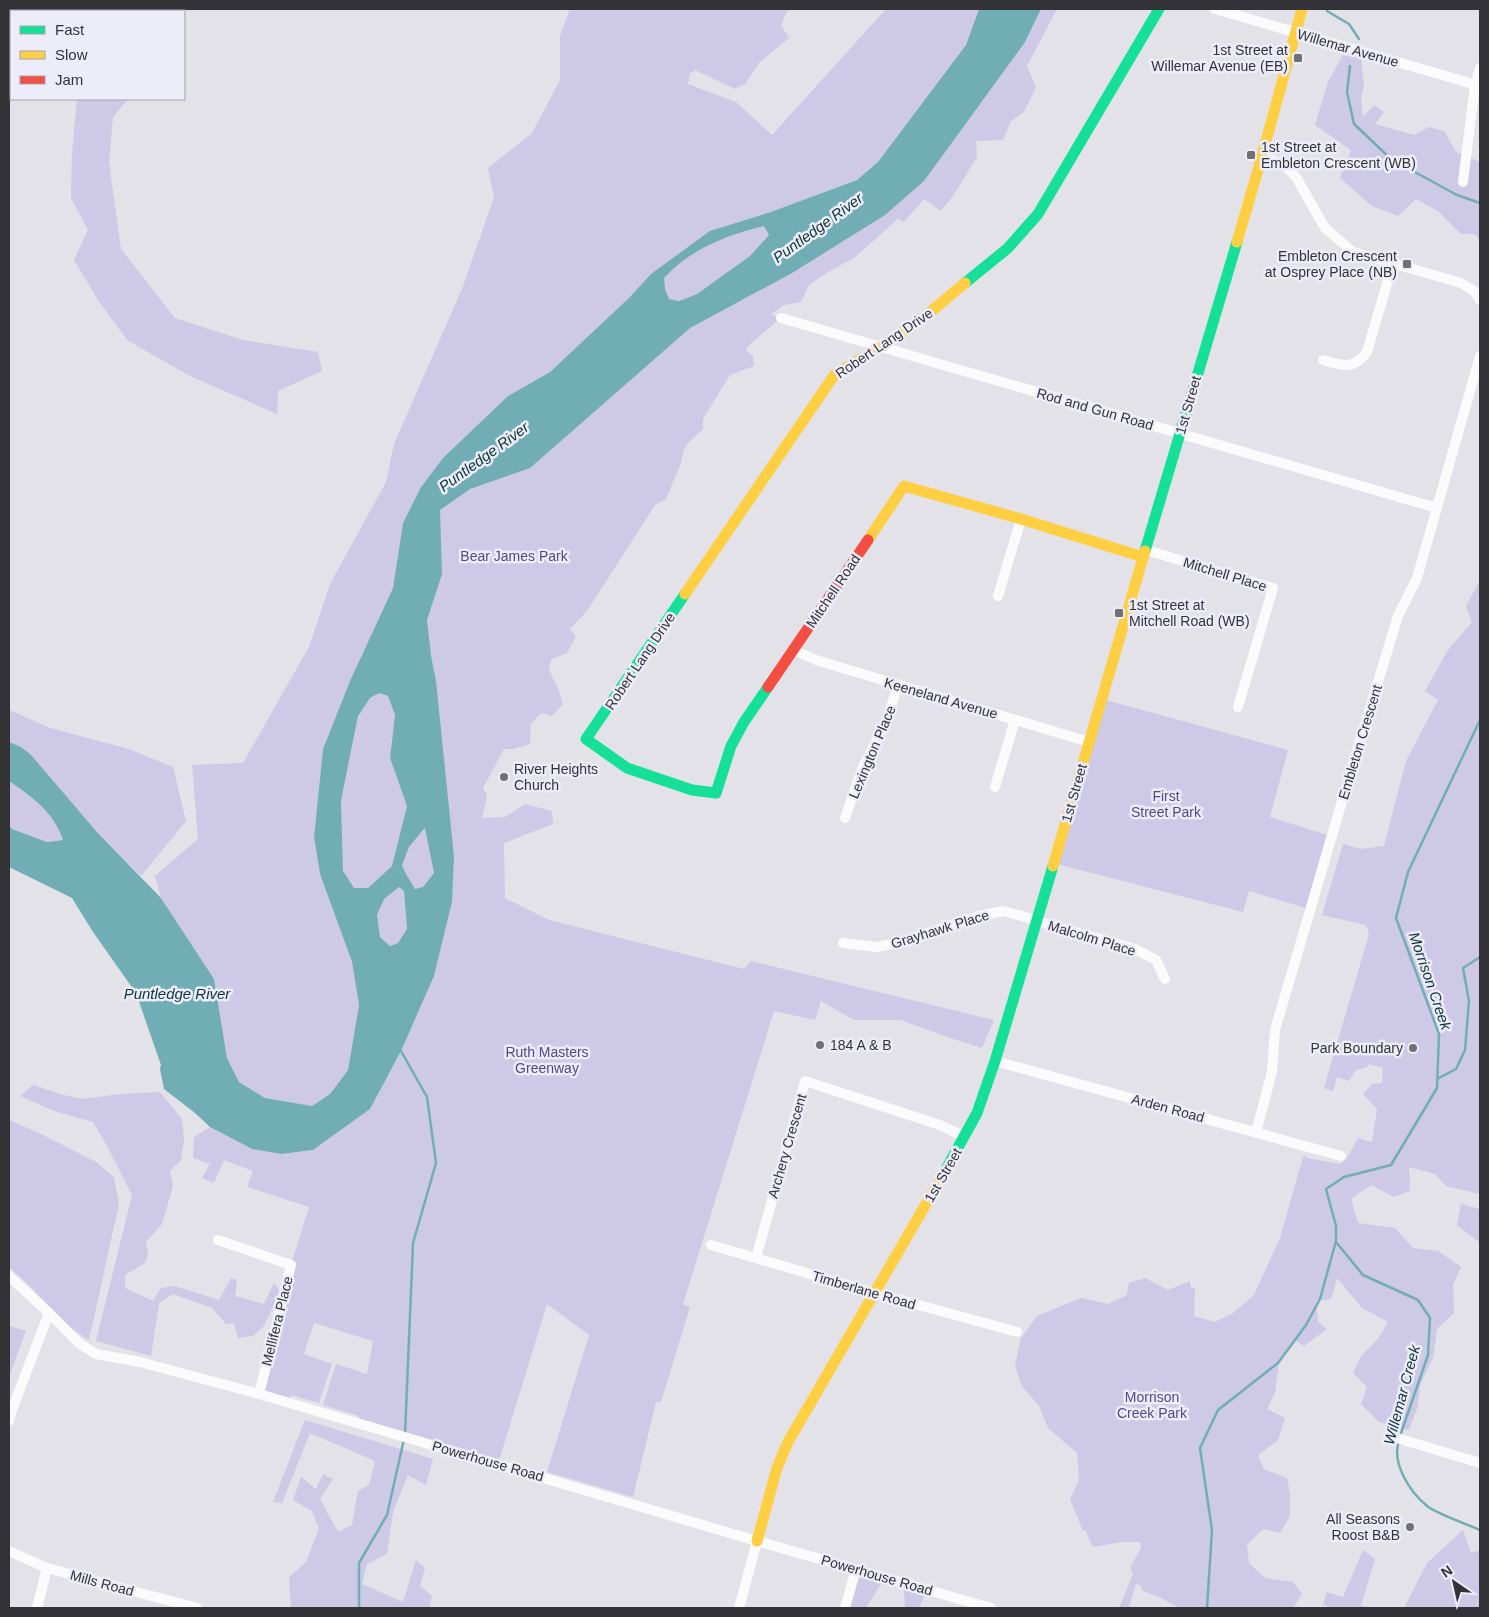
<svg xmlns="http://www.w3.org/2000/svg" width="1489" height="1617" font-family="Helvetica,sans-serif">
	<rect width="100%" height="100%" fill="#e2e2e8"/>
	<!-- green -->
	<g fill="#cdc9e6">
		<polygon points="570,9 795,9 787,11 781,25 789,38 759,63 745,84 735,89 695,70 690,74 688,84 736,102 772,135 886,9 979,9 966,45 878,162 857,180 768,213 764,226 769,235 750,256 697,294 678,301 669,299 630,297 550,372 508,396 443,458 421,487 403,523 393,588 350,681 323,749 314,837 320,874 352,962 359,1005 348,1070 330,1094 312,1106 265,1098 239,1082 227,1058 214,979 161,898 155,876 198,839 192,765 243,763 309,647 330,584 386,482 394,444 462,289 494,197 488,168 532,133 560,80 560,36"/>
		<polygon points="1041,9 1057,9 1027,66 1036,87 1024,112 1011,121 1003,140 976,141 977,157 953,196 941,211 924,199 904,222 898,219 854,258 828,272 809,285 801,302 784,305 771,314 781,318 749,345 746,350 753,356 754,366 730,375 703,419 703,429 688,443 684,449 681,463 666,499 655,505 587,611 570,629 576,637 567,653 552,659 549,666 549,670 559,691 563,704 552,716 541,713 531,724 530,744 514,749 504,749 483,788 487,796 482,818 505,817 525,804 552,811 553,824 504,843 505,898 549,920 744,969 751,961 994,1020 982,1048 944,1036 901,1020 854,1020 821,1001 815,1020 774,1011 683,1304 690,1307 661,1402 656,1402 633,1497 547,1472 589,1335 547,1304 498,1464 358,1423 359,1416 323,1405 336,1364 367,1374 373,1341 314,1323 304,1354 332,1364 319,1403 291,1395 289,1403 259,1394 291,1265 309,1207 247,1187 253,1171 224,1160 214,1183 202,1178 210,1164 193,1158 194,1137 210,1127 252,1149 281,1154 313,1150 370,1109 401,1051 434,976 452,902 454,857 415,636 431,522 444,497 730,299 924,181 1025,42"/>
		<polygon points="1343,55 1361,58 1364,85 1361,99 1363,117 1374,105 1384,112 1375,124 1414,135 1429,127 1444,131 1456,152 1480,162 1480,240 1475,234 1461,234 1439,212 1416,199 1398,216 1372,206 1340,178 1351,150 1315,125 1328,82"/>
		<polygon points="77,99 128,99 113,117 109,163 121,249 175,318 243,340 318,352 322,371 278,391 277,414 190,376 127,340 98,300 74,260 88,230 71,198 72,153"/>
		<polygon points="1480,580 1480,1194 1446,1186 1435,1174 1409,1167 1410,1191 1394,1197 1371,1185 1351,1199 1358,1223 1395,1228 1413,1248 1438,1251 1461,1267 1453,1285 1454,1313 1437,1329 1433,1358 1420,1385 1418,1406 1409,1430 1379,1422 1361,1404 1367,1387 1353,1373 1361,1356 1378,1339 1388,1322 1362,1308 1337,1278 1331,1299 1316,1301 1318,1322 1327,1329 1304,1346 1294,1340 1279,1362 1275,1393 1267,1409 1285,1418 1278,1440 1258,1455 1264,1469 1287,1478 1290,1494 1290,1516 1280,1533 1263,1529 1247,1545 1249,1563 1265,1578 1293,1582 1302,1594 1293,1608 1179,1608 1159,1597 1143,1591 1140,1585 1136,1584 1129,1608 1119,1608 1133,1574 1130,1568 1141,1548 1140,1542 1123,1542 1093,1547 1085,1530 1083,1531 1070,1499 1079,1480 1077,1453 1048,1428 1039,1406 1021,1385 1015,1365 1021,1338 1037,1316 1081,1298 1108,1304 1127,1295 1129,1283 1145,1278 1168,1290 1190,1281 1191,1288 1195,1288 1194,1316 1215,1322 1233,1313 1254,1295 1280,1238 1303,1157 1304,1157 1305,1155 1307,1158 1340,1164 1347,1158 1358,1138 1372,1142 1377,1109 1363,1094 1372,1084 1382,1083 1383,1068 1369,1064 1367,1067 1356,1070 1349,1081 1337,1077 1333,1091 1324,1088 1369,934 1366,925 1322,915 1343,844 1361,849 1384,846 1406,761 1438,700 1425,691 1448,650 1472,622 1466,606"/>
		<polygon points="379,693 388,696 395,715 390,758 407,806 392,866 368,888 354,888 343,871 341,801 358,716 370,698"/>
		<polygon points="1102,699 1288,750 1270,817 1327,835 1306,908 1249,891 1243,912 1053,863"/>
		<polygon points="9,710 50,728 129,749 173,767 186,821 141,876 96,831 21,747 9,742"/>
		<path d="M9,781c22,16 46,31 54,59l-16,2 -35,-13 -3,-4z"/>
		<polygon points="426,828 434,873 423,887 415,889 406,874 402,865 409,847"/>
		<polygon points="399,887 404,891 407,929 398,943 390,946 380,937 377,915 384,899"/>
		<polygon points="33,1085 60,1094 81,1099 121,1094 160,1092 182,1119 184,1140 181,1160 170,1171 173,1186 162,1224 146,1242 148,1254 145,1263 125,1275 125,1288 153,1301 161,1288 175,1286 219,1300 231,1278 237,1280 235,1296 264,1304 274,1283 280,1291 264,1326 253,1336 238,1338 234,1323 226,1324 212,1308 173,1294 159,1303 151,1356 96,1341 132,1195 106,1144 93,1122 54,1111 20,1096"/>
		<polygon points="9,1120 39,1133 96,1162 114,1177 119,1204 89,1340 66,1325 29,1285 9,1267"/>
		<polygon points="1461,1204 1480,1209 1480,1243 1457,1225"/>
		<polygon points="9,1326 26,1331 9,1377"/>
		<polygon points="305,1420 433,1459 426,1485 408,1475 393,1512 387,1554 367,1564 362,1584 403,1602 416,1560 425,1568 420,1586 432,1596 429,1608 291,1608 289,1577 306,1562 319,1529 312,1511 293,1500 301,1477 316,1489 323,1474 333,1479 320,1499 338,1532 352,1525 358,1491 369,1485 375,1461 310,1433 282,1503 273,1502"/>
		<polygon points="1463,1530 1471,1553 1480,1550 1480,1608 1404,1608 1427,1563"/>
		<polygon points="1363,1550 1375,1559 1361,1605 1368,1608 1327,1608 1328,1607 1323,1604 1327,1592 1343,1597"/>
		<polygon points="858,1576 884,1579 866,1608 848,1608"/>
		<polygon points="904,1588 925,1595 919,1608 905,1608"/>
	</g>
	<!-- water -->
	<path fill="#71adb4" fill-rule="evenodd" d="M979,9h62l-16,33 -74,102 -27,37 -39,34 -93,58 -102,55 -160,140 -60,21 -30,21 2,64 -15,46 4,36 5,25 18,176 -2,45 -18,74 -33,75 -31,58 -57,41 -32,4 -29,-5 -42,-22 -15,-14 -31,-24 -4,-20 1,-4 -25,-72 -43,-61 -21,-34 -63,-31v-42l3,4 35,13 16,-2c-9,-28 -31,-43 -54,-59v-39l12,5 10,8 65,76 65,67 53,81 13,79 12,24 26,16 47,8 18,-12 18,-24 11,-65 -7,-43 -32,-88 -6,-37 9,-88 27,-68 43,-93 10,-65 18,-36 22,-29 65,-62 42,-24 80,-75 21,-23 59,-43 58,-18 89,-33 21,-18 88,-117zM764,226l5,9 -19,21 -53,38 -18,7 -10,-2 -4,-10 -1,-11c26,-29 63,-43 100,-52zM379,693l9,3 7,19 -5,43 17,48 -15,60 -24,22h-14l-11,-17 -2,-70 17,-85 12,-18zM425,828l9,45 -11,14 -8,2 -9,-15 -4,-9 7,-18zM399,887l5,4 3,38 -9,14 -8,3 -10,-9 -3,-22 7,-16z"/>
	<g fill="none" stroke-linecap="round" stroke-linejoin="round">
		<!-- stream -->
		<g stroke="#71adb4" stroke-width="2.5">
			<polyline points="1327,11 1349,24 1359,39"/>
			<polyline points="1350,66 1347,92 1354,124 1391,159 1457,195 1480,203"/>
			<polyline points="401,1051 427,1097 436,1163 413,1243 405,1434"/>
			<polyline points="1437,1079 1456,1069 1465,1050 1469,1001 1463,968 1480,957"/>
			<polyline points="1336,1242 1363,1275 1418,1300 1430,1318 1428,1355 1400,1436"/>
			<path d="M1399,1441c-8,22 11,51 28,65 10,8 40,18 53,24"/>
			<polyline points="359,1608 359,1563 387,1515 404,1439"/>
			<polyline points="1207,1608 1212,1530 1200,1448 1218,1410 1278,1363 1306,1325 1320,1299 1336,1241 1336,1226 1326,1189 1344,1177 1391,1165 1437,1088 1439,1034 1396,918 1408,872 1480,720"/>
		</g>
		<!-- street -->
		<g stroke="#fbfbfc" stroke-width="10">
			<polyline points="1215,9 1480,86"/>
			<polyline points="1262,156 1285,166 1296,177 1325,228 1353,252 1461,283 1474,291 1480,300"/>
			<polyline points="1463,182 1475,85 1480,68"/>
			<polyline points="781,318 1437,508"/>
			<path d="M1323,360c19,6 31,10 44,-8l26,-89"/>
			<polyline points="1146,550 1273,588 1238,707"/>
			<polyline points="998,596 1021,519"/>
			<polyline points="794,650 816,660 1089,742"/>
			<polyline points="995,787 1015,720"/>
			<polyline points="845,818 863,767 886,721 898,686"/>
			<polyline points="1036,921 1135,949 1156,960 1165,979"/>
			<polyline points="843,943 877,947 897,943 979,916 1003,911 1036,920"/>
			<polyline points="995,1061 1341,1156"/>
			<polyline points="1256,1132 1272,1072 1275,1030 1355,757 1398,616 1417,578 1480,356"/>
			<polyline points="218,1240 291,1265 259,1394"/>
			<polyline points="711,1245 875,1293 1017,1332"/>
			<polyline points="756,1258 805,1081 940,1125 965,1137"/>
			<polyline points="9,1276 49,1313 80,1344 96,1354 140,1362 259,1394 750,1539 991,1608"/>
			<polyline points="9,1421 13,1407 49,1313"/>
			<polyline points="1397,1438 1480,1463"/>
			<polyline points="9,1551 47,1568 197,1608"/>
			<polyline points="37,1608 47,1568"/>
			<polyline points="739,1608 757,1541"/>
			<polyline points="845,1608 856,1569"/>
		</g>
		<!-- fast -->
		<g stroke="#16e098" stroke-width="11">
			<polyline points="965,283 1008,248 1038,214 1159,9"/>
			<polyline points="1145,551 1237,242"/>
			<polyline points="685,594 586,739 627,768 692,790 716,793 731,746 744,722 768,687"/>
			<polyline points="944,1173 977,1113 995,1061 1053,866"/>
		</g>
		<!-- slow -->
		<g stroke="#ffcf43" stroke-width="11">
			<polyline points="1237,242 1262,156 1302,9"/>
			<polyline points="868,540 904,486 1021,519 1143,557"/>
			<polyline points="685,594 835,374 881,347 922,319 965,283"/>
			<polyline points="1053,866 1145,551"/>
			<polyline points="757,1541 777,1468 788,1442 944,1173"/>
		</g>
		<!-- jam -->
		<polyline stroke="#f24e42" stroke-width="11" points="768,687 868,540"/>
	</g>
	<!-- markers -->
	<g fill="#707075" stroke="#edecf9" stroke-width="2">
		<rect x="1293" y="53" width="10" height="10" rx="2.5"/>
		<rect x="1246" y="150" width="10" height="10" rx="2.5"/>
		<rect x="1402" y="259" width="10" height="10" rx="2.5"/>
		<rect x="1114" y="608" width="10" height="10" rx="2.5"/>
		<circle cx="504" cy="777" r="5"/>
		<circle cx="820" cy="1045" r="5"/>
		<circle cx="1413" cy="1048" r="5"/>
		<circle cx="1410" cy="1527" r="5"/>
	</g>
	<g text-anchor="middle" stroke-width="5" stroke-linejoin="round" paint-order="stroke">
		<!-- street labels -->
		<g font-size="14" fill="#333337" stroke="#edecf9">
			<text transform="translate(1348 48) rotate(16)" y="5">Willemar Avenue</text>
			<text transform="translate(884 343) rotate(-34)" y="5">Robert Lang Drive</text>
			<text transform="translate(1188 405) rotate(-74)" y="5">1st Street</text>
			<text transform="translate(1095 409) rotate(16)" y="5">Rod and Gun Road</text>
			<text transform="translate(1225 574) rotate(17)" y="5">Mitchell Place</text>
			<text transform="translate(833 591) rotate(-56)" y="5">Mitchell Road</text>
			<text transform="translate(640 661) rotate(-56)" y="5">Robert Lang Drive</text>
			<text transform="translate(941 698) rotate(16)" y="5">Keeneland Avenue</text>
			<text transform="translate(1360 742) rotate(-73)" y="5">Embleton Crescent</text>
			<text transform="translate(872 752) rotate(-67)" y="5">Lexington Place</text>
			<text transform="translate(1074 793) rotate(-74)" y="5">1st Street</text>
			<text transform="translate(940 929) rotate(-17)" y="5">Grayhawk Place</text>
			<text transform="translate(1092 938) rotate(17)" y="5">Malcolm Place</text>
			<text transform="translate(1168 1108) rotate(15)" y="5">Arden Road</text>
			<text transform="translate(787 1146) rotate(-74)" y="5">Archery Crescent</text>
			<text transform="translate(943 1175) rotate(-60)" y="5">1st Street</text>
			<text transform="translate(864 1290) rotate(16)" y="5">Timberlane Road</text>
			<text transform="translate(277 1321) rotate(-76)" y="5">Mellifera Place</text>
			<text transform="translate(488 1461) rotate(16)" y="5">Powerhouse Road</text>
			<text transform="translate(877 1575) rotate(16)" y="5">Powerhouse Road</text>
			<text transform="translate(102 1583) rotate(15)" y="5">Mills Road</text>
		</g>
		<!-- poi labels -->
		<g font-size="14" fill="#333337" stroke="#edecf9" text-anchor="end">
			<text x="1288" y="55">1st Street at<tspan x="1288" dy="16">Willemar Avenue (EB)</tspan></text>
			<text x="1261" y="152" text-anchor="start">1st Street at<tspan x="1261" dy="16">Embleton Crescent (WB)</tspan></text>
			<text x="1397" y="261">Embleton Crescent<tspan x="1397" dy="16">at Osprey Place (NB)</tspan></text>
			<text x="1129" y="610" text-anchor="start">1st Street at<tspan x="1129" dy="16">Mitchell Road (WB)</tspan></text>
			<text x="514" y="774" text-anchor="start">River Heights<tspan x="514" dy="16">Church</tspan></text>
			<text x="830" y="1050" text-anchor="start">184 A &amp; B</text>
			<text x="1403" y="1053">Park Boundary</text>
			<text x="1400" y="1524">All Seasons<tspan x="1400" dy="16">Roost B&amp;B</tspan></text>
		</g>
		<!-- park labels -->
		<g font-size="14" fill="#56468c" stroke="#edecf9">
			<text x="514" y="561">Bear James Park</text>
			<text x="1166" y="801">First<tspan x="1166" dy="16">Street Park</tspan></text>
			<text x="547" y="1057">Ruth Masters<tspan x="547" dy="16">Greenway</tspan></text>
			<text x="1152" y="1402">Morrison<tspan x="1152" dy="16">Creek Park</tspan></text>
		</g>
		<!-- water labels -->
		<g font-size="15" font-style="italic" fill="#0c3539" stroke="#edecf9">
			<text transform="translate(818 228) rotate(-36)" y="5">Puntledge River</text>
			<text transform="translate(484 457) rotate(-36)" y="5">Puntledge River</text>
			<text transform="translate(1430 981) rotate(71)" y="5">Morrison Creek</text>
			<text x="177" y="999">Puntledge River</text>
			<text transform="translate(1402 1395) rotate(-75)" y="5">Willemar Creek</text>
		</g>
	</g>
	<!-- border -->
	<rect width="1489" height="1617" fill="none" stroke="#333337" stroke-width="20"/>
	<!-- legend -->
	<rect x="10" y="10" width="175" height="90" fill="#edecf9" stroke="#a3a2ab"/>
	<rect x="20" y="26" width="25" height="8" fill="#16e098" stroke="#a3a2ab"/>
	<text x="55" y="35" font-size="15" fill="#333337">Fast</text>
	<rect x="20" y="51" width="25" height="8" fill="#ffcf43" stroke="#a3a2ab"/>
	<text x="55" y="60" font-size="15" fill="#333337">Slow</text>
	<rect x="20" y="76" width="25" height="8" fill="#f24e42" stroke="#a3a2ab"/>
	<text x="55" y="85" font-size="15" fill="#333337">Jam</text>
	<!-- north arrow -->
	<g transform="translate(1454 1582) rotate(326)" stroke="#edecf9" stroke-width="4" paint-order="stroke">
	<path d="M0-4L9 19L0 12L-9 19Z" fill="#333337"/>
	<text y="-8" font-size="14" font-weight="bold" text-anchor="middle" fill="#333337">N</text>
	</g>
</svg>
